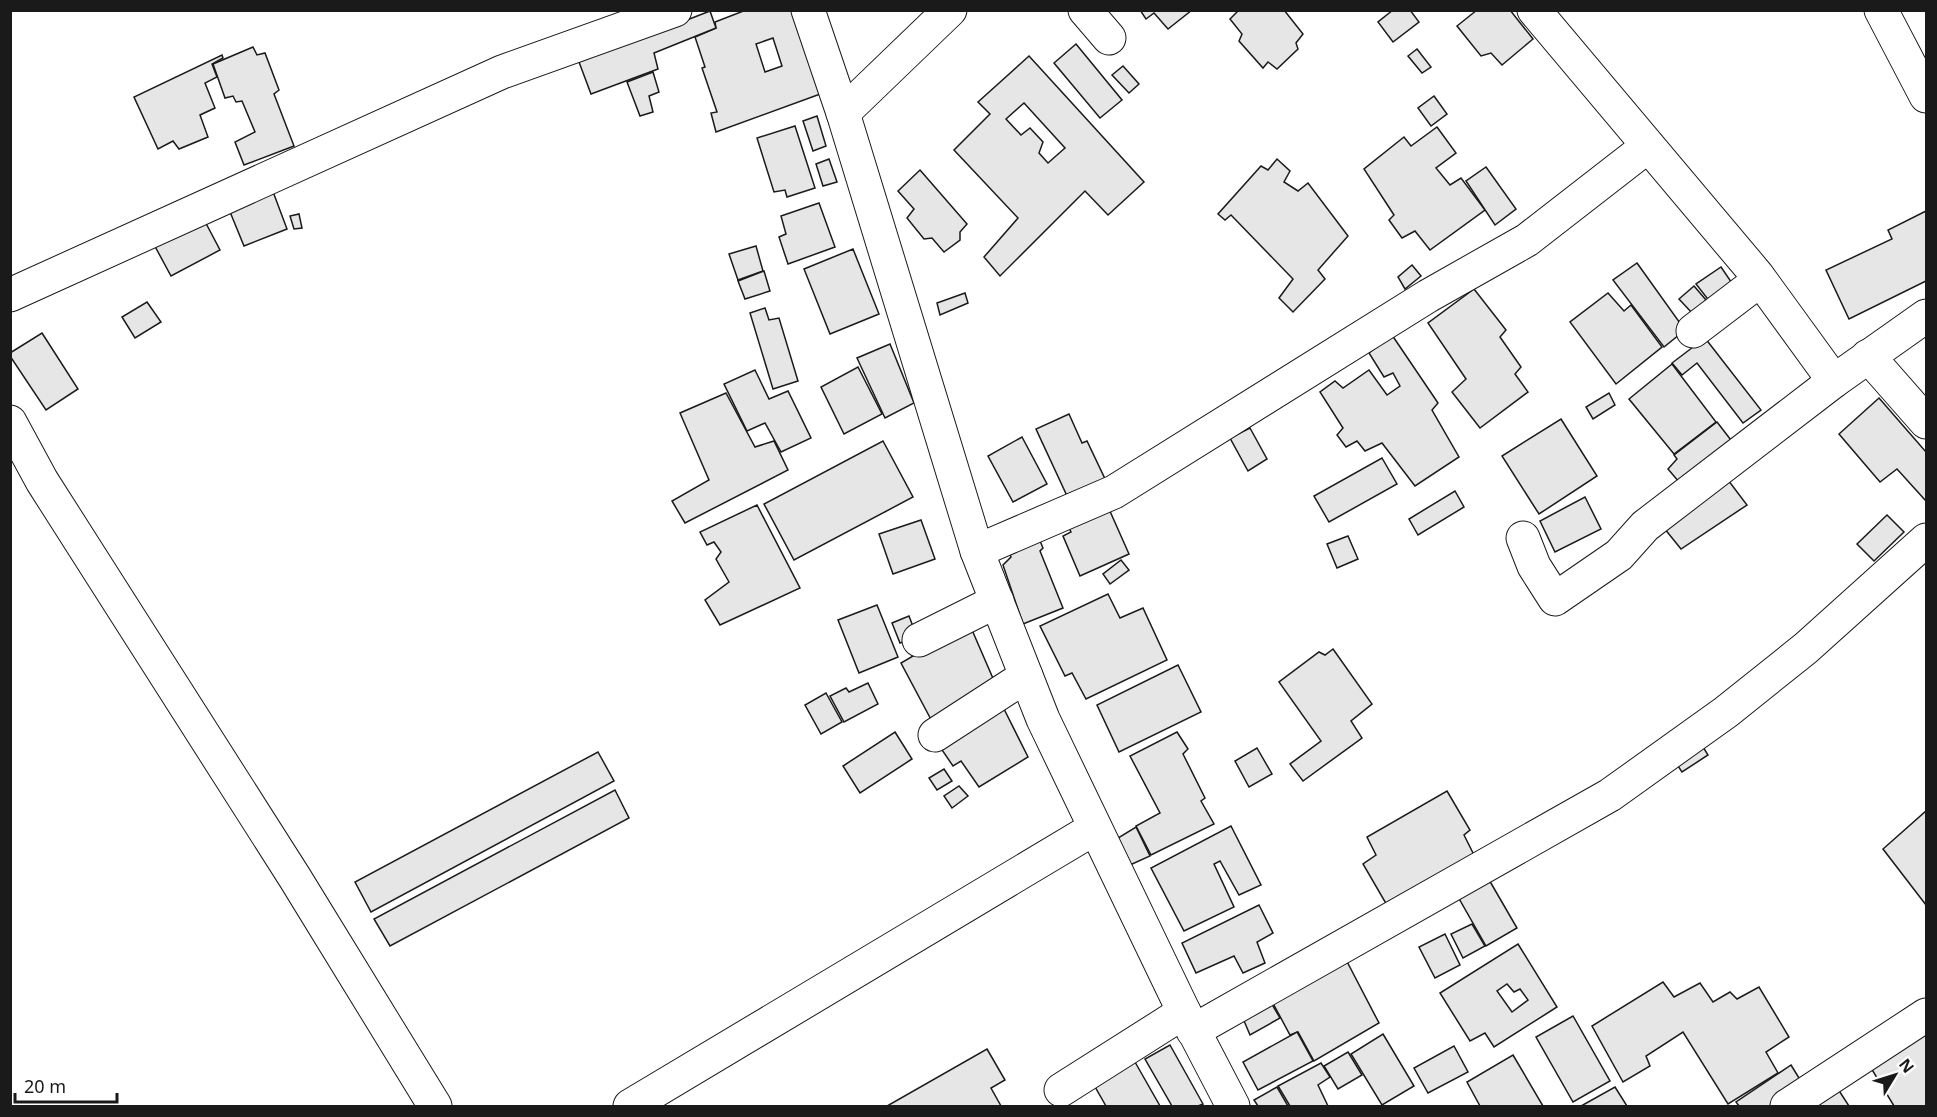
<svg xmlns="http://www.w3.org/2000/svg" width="1937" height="1117" font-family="'Noto Sans',sans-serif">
	<rect width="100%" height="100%" fill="#fff"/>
	<!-- building -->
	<g fill="#e6e6e6" stroke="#1a1a1a" stroke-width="1.5" fill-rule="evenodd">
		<path d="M746,10h49l28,83 -107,39 -5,-19 6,-1 -15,-44 3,-1 -10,-30 21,-9 -1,-6zM773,38l9,28 -17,6 -9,-28z"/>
		<polygon points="1140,10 1192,10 1168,29 1154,13 1146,19"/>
		<polygon points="1239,10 1284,10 1303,34 1296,43 1298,49 1277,69 1268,62 1263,68 1239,41 1242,34 1230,19"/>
		<polygon points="1393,10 1410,10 1419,22 1393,42 1378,22"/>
		<polygon points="1477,10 1510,10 1533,39 1502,65 1491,53 1481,56 1457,26"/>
		<polygon points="710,11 716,28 654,53 658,69 591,94 579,62"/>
		<polygon points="1076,44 1122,100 1100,118 1054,63"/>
		<polygon points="253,47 257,55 265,53 279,90 274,94 294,146 244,165 235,142 255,132 242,101 236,102 233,96 225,98 213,64"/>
		<polygon points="1417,49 1431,67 1422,73 1408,56"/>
		<polygon points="222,55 223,58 212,64 217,77 205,83 215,108 200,115 208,137 179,149 173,141 158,149 134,97"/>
		<path d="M1029,56l115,126 -36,33 -23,-24 -85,85 -16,-19 34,-39 -64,-68 36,-36 -12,-12zM1024,103l41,45 -17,15 -9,-10 4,-11 -13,-14 -9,7 -15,-16z"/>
		<polygon points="1123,66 1139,84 1129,93 1112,75"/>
		<polygon points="653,72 659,92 649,96 653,112 640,116 627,82"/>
		<polygon points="1434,96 1447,114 1431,126 1418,108"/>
		<polygon points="817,116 826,146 813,151 803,121"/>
		<polygon points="795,126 815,188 787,197 785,190 774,192 757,138"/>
		<polygon points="1437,127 1456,153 1436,168 1450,185 1461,178 1485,210 1430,250 1415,231 1402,238 1389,220 1394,215 1364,169 1404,137 1411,146"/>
		<polygon points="829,159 837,182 823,186 816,164"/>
		<polygon points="1277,159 1290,171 1284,182 1298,191 1308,183 1348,236 1318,270 1325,279 1293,312 1279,298 1293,279 1231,215 1225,220 1218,214 1261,166 1268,170"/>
		<polygon points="1486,167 1516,209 1495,225 1466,181"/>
		<polygon points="920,170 967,224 960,232 960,240 944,252 932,238 924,239 907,218 914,209 898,191"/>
		<polygon points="272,189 287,229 244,246 228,207"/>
		<polygon points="819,203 835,247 788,264 779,237 786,234 781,216"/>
		<polygon points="1926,211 1926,281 1849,319 1826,270 1892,239 1888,230"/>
		<polygon points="200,212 220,250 171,276 151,239"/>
		<polygon points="299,214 302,228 294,229 290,216"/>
		<polygon points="756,246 763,271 738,280 729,254"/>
		<polygon points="853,249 879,314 830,334 804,269"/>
		<polygon points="1637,263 1685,330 1664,347 1613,280"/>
		<polygon points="1412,265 1421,276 1405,289 1398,277"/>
		<polygon points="1721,267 1736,289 1714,307 1696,284"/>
		<polygon points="764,271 770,291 745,299 738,281"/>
		<polygon points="1694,286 1706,300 1692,313 1679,299"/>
		<polygon points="1474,289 1506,330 1500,337 1521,367 1515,374 1528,392 1480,428 1452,392 1466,379 1428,323"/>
		<polygon points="965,293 968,303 940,315 937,303"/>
		<polygon points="1608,293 1624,311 1631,305 1662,347 1616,384 1570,322"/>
		<polygon points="147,302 161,322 135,338 122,317"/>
		<polygon points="765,308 769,320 779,318 798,381 773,389 750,313"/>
		<polygon points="42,333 78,389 46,410 10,356 10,353"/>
		<polygon points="1392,335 1438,403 1432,410 1459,457 1415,486 1382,443 1365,451 1357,441 1346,447 1337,435 1343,428 1320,392 1335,381 1343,388 1369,370 1387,395 1400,386 1393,373 1384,377 1369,353"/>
		<polygon points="1705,338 1761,410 1743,423 1697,363 1682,375 1672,363"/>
		<polygon points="890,344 914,403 885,418 857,358"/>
		<polygon points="1672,364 1716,422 1674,454 1629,399"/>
		<polygon points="858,367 882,414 844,434 821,387"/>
		<polygon points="755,370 769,399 788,391 811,438 781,452 765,423 747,431 724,384"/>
		<polygon points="726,393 755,447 774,441 788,470 685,523 672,501 709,480 680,413"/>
		<polygon points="1609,393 1615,405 1593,419 1586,407"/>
		<polygon points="1879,398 1926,452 1926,501 1897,469 1880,482 1839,434"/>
		<polygon points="1069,414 1082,443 1087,441 1106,481 1068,498 1036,429"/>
		<polygon points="1561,419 1597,476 1539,514 1502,456"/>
		<polygon points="1717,422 1734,444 1685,489 1668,469 1677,459 1674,455"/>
		<polygon points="1250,428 1267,459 1248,471 1230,438"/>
		<polygon points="1022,437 1047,484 1013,502 988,456"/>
		<polygon points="883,441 913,497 794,560 764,504"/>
		<polygon points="1382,458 1397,484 1329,522 1314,496"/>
		<polygon points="1722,472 1747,505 1681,549 1660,523"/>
		<polygon points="1455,491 1464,507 1418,535 1409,519"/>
		<polygon points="1585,497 1601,529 1555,552 1540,521"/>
		<polygon points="1105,500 1129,554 1080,576 1063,536 1071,532 1064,518"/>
		<polygon points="757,505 800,588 720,625 705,600 729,582 716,559 721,552 714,542 707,545 700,532"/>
		<polygon points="1887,515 1904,532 1874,561 1857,544"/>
		<polygon points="921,520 935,559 893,574 879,534"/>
		<polygon points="1038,536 1043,548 1040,551 1063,608 1023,624 1003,565 1011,557 1008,549"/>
		<polygon points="1348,536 1358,559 1337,568 1327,544"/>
		<polygon points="1121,560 1129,570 1110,584 1103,574"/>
		<polygon points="1108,594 1120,618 1143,608 1167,660 1086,699 1072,673 1065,676 1040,626"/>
		<polygon points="877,605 898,657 859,673 838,620"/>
		<polygon points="909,616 917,637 900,643 892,623"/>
		<polygon points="969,623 998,690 935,727 901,663"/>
		<polygon points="1333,649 1372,704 1351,721 1362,738 1303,781 1290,764 1321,741 1279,682 1319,652 1325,655"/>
		<polygon points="1178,665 1201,712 1119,752 1097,705"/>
		<polygon points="868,683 878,704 844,722 830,696 846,688 849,692"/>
		<polygon points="826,693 842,722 821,734 805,705"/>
		<polygon points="999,699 1028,757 979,787 961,761 953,766 940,747"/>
		<polygon points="895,732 912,759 860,793 843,766"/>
		<polygon points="1177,732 1188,749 1183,754 1205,798 1201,801 1214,824 1151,855 1136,826 1160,813 1130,756"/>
		<polygon points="1697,737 1708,755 1682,772 1670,754"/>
		<polygon points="1257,748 1272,774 1249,787 1235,761"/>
		<polygon points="598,752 614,781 371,912 355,882"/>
		<polygon points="944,769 952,781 937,790 929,778"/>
		<polygon points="959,786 968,796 952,808 944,796"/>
		<polygon points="615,790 629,818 390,946 374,919"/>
		<polygon points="1447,791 1470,830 1464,835 1475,857 1388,907 1363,864 1376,855 1367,837"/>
		<polygon points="1926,811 1926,905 1883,849"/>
		<polygon points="1231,826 1261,885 1239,895 1220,861 1214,864 1234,907 1184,931 1151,868"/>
		<polygon points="1136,827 1150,856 1130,865 1118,838"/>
		<polygon points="1488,878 1517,928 1486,946 1457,895"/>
		<polygon points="1259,905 1273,933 1257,942 1265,963 1243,973 1234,956 1196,973 1182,943"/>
		<polygon points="1472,924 1485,946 1463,958 1451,934"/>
		<polygon points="1445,934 1460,965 1435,978 1419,947"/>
		<path d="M1518,944l39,63 -63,40 -9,-14 -15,8 -30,-48zM1507,984l7,8 6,-3 8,11 -16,12 -15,-21z"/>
		<polygon points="1342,952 1379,1023 1314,1061 1298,1032 1290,1035 1268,994"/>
		<polygon points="1663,982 1674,997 1700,983 1713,1002 1730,992 1737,999 1759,987 1789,1037 1766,1052 1778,1073 1728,1104 1683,1032 1646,1056 1650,1066 1623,1082 1592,1026"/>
		<polygon points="1270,1001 1280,1018 1250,1035 1242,1016"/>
		<polygon points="1573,1016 1610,1081 1573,1102 1536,1037"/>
		<polygon points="1297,1032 1313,1061 1258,1090 1243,1062"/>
		<polygon points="1383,1034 1414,1086 1382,1105 1351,1054"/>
		<polygon points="1925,1035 1926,1038 1926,1106 1894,1106 1871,1068"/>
		<polygon points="1170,1045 1203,1104 1198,1106 1172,1106 1145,1059"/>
		<polygon points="1454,1046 1468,1072 1428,1093 1414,1068"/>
		<polygon points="987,1049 1005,1080 991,1088 1001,1106 887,1106"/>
		<polygon points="1348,1052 1362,1075 1338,1089 1324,1066"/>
		<polygon points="1513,1055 1543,1106 1480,1106 1467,1082"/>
		<polygon points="1135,1062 1160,1106 1106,1106 1094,1085"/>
		<polygon points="1321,1063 1330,1077 1318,1085 1328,1106 1290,1106 1278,1086"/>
		<polygon points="1791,1065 1807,1091 1781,1106 1739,1106 1736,1102"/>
		<polygon points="1836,1086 1849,1106 1813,1106"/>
		<polygon points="1277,1087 1288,1106 1258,1106 1254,1100"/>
		<polygon points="1615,1087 1627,1106 1581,1106"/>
	</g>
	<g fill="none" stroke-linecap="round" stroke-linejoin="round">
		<defs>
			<g id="minor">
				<polyline points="808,10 843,113 977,551 1043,719 1184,1012 1233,1106"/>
				<polyline points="1085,10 1109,38"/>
				<polyline points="1534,10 1757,275 1834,381 1926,316"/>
				<polyline points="1881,10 1926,96"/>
				<polyline points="843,113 950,10"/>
				<polyline points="10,295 502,72 675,10"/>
				<polyline points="1693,331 1760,280"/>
				<polyline points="1868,356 1926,422"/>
				<polyline points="10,422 42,481 295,878 435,1106"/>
				<polyline points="1523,538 1534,566 1555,599 1619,555 1645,526 1834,381"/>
				<polyline points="977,551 1114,492 1428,296 1527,240 1648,146"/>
				<polyline points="919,640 997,601"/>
				<polyline points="935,735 1026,676"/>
				<polyline points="1193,1031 1610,795 1726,712 1806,648 1926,540"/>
				<polyline points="1061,1090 1184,1012"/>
				<polyline points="630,1106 1095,828"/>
				<polyline points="1787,1106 1926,1015"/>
			</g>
		</defs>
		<!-- minor casing -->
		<use href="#minor" stroke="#1a1a1a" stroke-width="35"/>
		<!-- minor -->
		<use href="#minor" stroke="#fff" stroke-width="33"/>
	</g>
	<!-- border -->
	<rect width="1937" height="1117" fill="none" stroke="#1a1a1a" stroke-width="24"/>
	<!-- north arrow -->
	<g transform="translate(1895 1075) rotate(52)" stroke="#ffffff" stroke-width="4.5" paint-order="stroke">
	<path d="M0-4.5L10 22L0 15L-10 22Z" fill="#1a1a1a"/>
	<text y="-9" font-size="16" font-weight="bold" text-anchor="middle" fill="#1a1a1a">N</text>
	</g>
	<!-- scale -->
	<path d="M15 1093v9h102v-9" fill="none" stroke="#1a1a1a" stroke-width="3"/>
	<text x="24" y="1093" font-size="18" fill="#1a1a1a" stroke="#ffffff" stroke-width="4.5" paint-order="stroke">20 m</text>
</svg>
